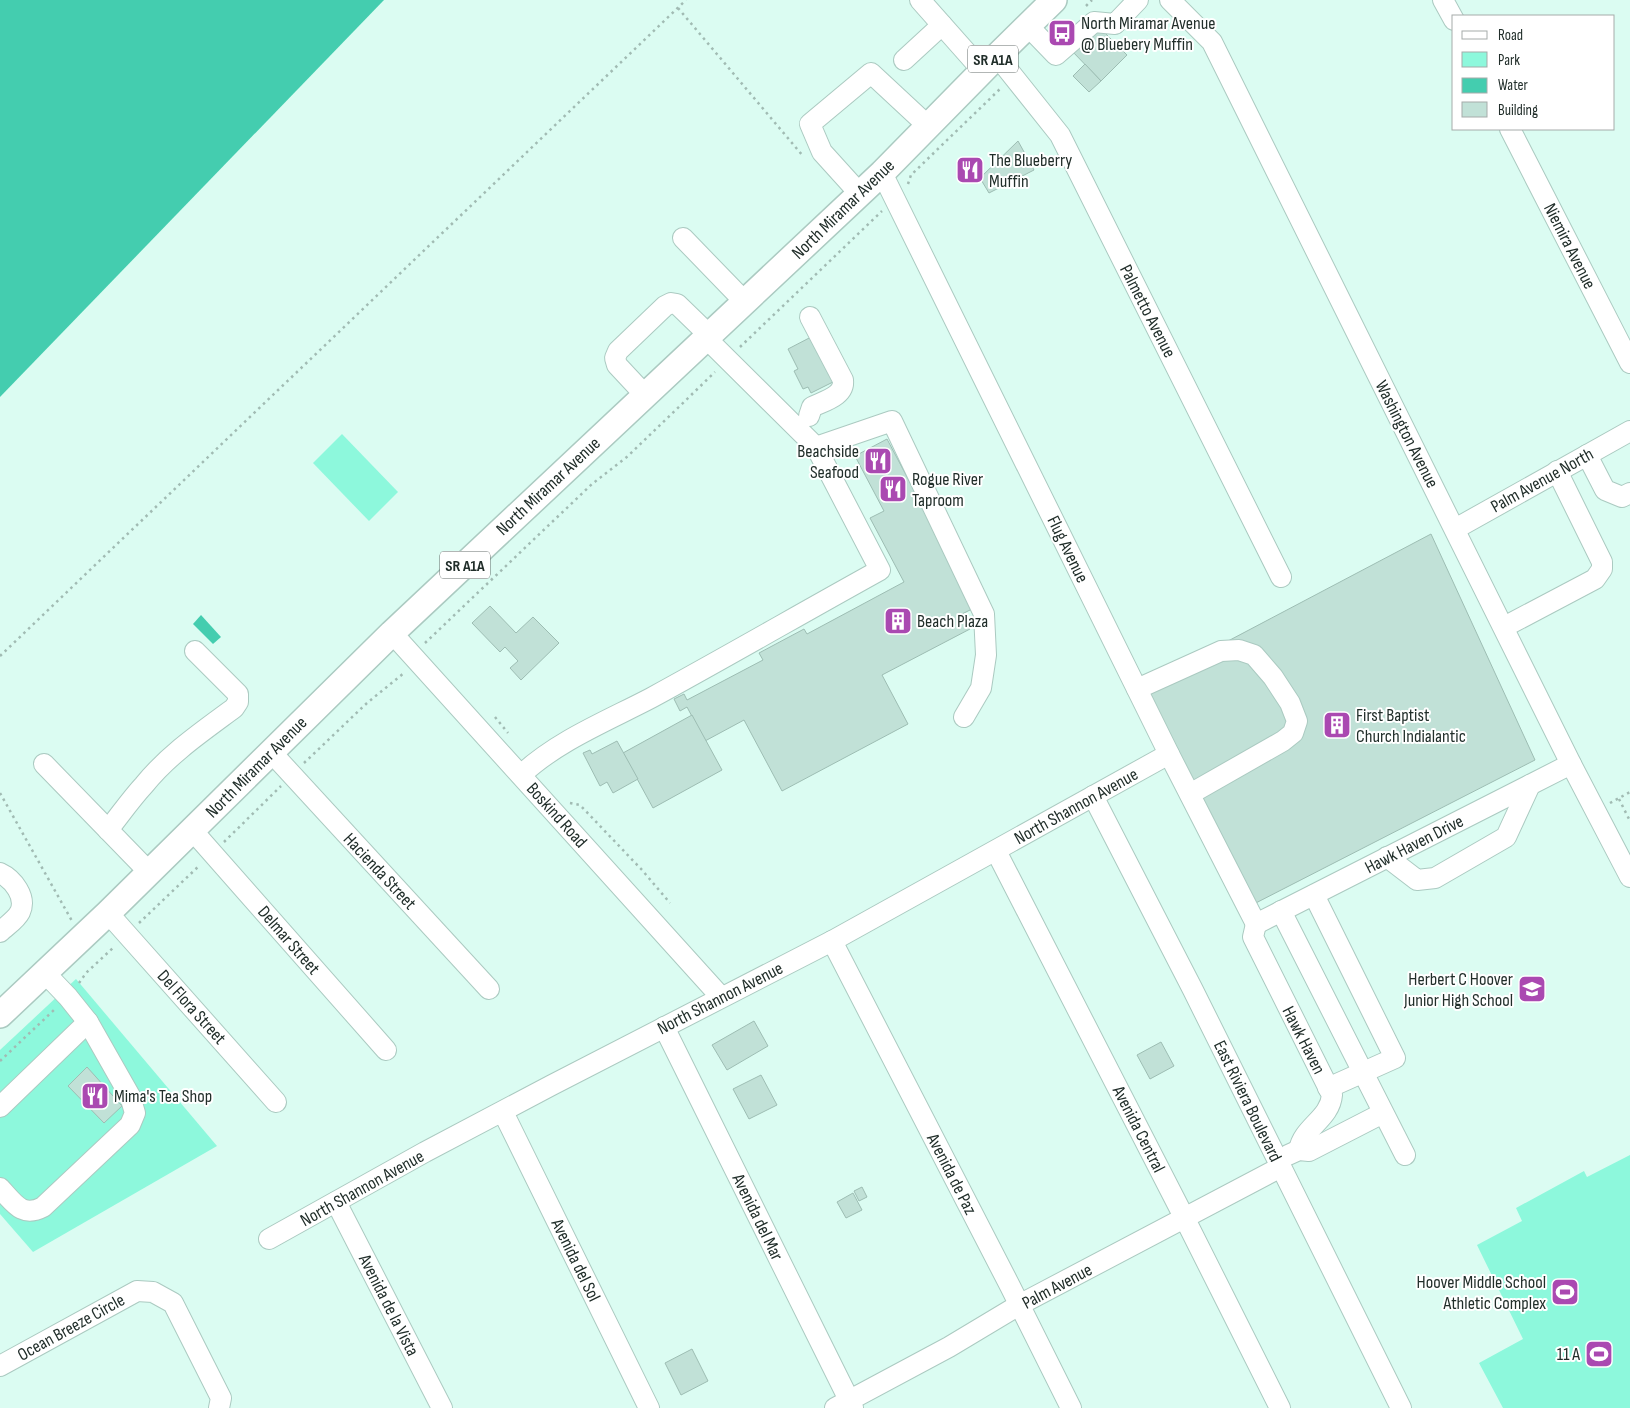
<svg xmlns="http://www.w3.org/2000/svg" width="1630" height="1408" font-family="'Sofia Sans Condensed',sans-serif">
	<rect width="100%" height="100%" fill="#dbfcf2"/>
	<!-- green -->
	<g fill="#8df8dc">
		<polygon points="342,434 398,492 369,521 313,463"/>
		<polygon points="76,979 217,1146 33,1252 0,1214 0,1050"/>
		<polygon points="1630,1155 1630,1408 1503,1408 1479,1363 1523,1339 1477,1245 1522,1221 1516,1208 1584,1171 1587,1177"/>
	</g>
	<!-- water -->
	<g fill="#44cdaf">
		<polygon points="0,0 384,0 0,397"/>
		<polygon points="201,615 221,637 213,644 193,624"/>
	</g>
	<!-- building -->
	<g fill="#c1e1d7" stroke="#9dbdb3">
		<polygon points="1097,25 1127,55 1101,81 1071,50"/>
		<polygon points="1085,64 1101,81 1089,92 1073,76"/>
		<polygon points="1018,141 1034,170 989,193 980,178"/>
		<polygon points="813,336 835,381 811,393 808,387 803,389 794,371 798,369 788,349"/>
		<polygon points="887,439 976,607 962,614 970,629 882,675 908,724 782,791 744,720 705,741 687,707 680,711 674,699 684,694 687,700 763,660 759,653 804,629 807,634 904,582 870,518 884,511 855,456"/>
		<polygon points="1431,534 1535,760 1248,907 1137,689"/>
		<polygon points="490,606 516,633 533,617 559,643 521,680 510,668 518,661 505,647 500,652 472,623"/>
		<polygon points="692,715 722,770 653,808 623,753"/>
		<polygon points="617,741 638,779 613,793 607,782 600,786 583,753 590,750 592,754"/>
		<polygon points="754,1021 768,1046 727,1070 712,1045"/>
		<polygon points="1161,1042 1174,1066 1150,1079 1137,1055"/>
		<polygon points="87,1067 122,1106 104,1123 68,1086"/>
		<polygon points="761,1075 777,1105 749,1119 733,1089"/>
		<polygon points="862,1187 867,1197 859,1201 854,1191"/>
		<polygon points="853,1193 862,1210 846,1218 837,1202"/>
		<polygon points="692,1349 708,1381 681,1395 665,1363"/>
	</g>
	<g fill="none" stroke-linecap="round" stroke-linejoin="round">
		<defs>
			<g id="minor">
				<polyline points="920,0 982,70"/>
				<polyline points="1170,0 1212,42 1571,764 1630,877"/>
				<polyline points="1443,0 1454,20"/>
				<polyline points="1028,26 1056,55 1094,22 1115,24 1138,0"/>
				<polyline points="997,56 1060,135 1281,577"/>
				<polyline points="904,60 942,25"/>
				<polyline points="1510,129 1630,363"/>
				<polyline points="882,173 1169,754 1256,924"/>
				<polyline points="860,194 822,152 810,124 871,73 928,126"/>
				<polyline points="683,238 745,302"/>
				<polyline points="645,395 617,365 615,358 618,351 665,306 671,303 677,304 709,335"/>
				<path d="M809,416l3,-9c12,-6 33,-11 31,-27l-33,-63"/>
				<polyline points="816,447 892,421 984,614 986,655 981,688 964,717"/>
				<polyline points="1587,455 1605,490 1622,497 1630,493"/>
				<polyline points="1455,529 1630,431"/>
				<polyline points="1504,627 1595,579 1602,569 1602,562 1557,471"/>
				<polyline points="392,633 721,997"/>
				<polyline points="1137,689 1221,651 1239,650 1254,655 1273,677 1290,703 1297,721 1293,733 1283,741 1190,794"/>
				<polyline points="271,752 489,989"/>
				<polyline points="44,764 149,872"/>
				<path d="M521,775c36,-34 86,-54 130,-77 77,-42 153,-86 229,-128l-64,-123 -110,-109"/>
				<polyline points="1093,796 1193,990 1401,1408"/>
				<path d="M108,830c12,-15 23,-31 36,-45 25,-31 59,-54 90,-77l4,-6v-8l-43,-43"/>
				<polyline points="192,830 386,1050"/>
				<polyline points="996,851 1185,1219 1280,1408"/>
				<polyline points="1387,857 1417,880 1435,878 1506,837 1530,785"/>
				<path d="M0,873c13,6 27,24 20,39 -4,8 -14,14 -20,20"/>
				<polyline points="1314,895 1395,1058 1328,1088"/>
				<polyline points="1281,911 1405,1155"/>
				<polyline points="108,913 276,1102"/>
				<polyline points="1256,924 1571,764"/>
				<path d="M1256,924l-3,13 79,158c-2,24 -29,32 -33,55"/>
				<polyline points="832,941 1010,1286 1071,1408"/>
				<polyline points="664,1027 853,1408"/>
				<polyline points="0,1107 88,1022"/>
				<polyline points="503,1112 649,1408"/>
				<polyline points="1288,1155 1299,1150 1309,1151 1383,1113"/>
				<path d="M0,1188c14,15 22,30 43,19l87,-82 5,-12 -5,-17 -42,-74 -20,-25 -23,-24"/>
				<polyline points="336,1202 442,1408"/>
				<polyline points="269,1239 425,1152 552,1085 832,941 1169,754"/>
				<polyline points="0,1366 137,1291 153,1292 173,1303 221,1398 219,1408"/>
				<polyline points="835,1408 949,1347 1019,1305 1281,1167"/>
			</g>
			<polyline id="major" points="0,1015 108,913 392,633 882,173 997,56 1054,0"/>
		</defs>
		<!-- minor casing -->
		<use href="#minor" stroke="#abcac1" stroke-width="22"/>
		<!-- major casing -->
		<use href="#major" stroke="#abcac1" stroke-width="28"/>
		<!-- path -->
		<g stroke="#a1bbb3" stroke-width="2.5" stroke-dasharray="2.5 4" stroke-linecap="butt">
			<polyline points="1086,6 1092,0"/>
			<polyline points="678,8 803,156"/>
			<polyline points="908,184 911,175 1001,88"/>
			<polyline points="740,347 882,211"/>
			<polyline points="425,643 592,484 628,456 715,372"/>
			<polyline points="0,656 686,0"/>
			<polyline points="495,717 508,733"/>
			<polyline points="304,763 367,703 404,673"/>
			<polyline points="0,793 72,921"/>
			<polyline points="1619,799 1630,821"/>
			<polyline points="570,803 580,805 642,870 670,903"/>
			<polyline points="1610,803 1630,792"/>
			<polyline points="224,842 281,786"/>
			<polyline points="139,923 200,865"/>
			<polyline points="79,983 86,973 115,946"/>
			<polyline points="0,1061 55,1009"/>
		</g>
		<!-- minor -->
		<use href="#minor" stroke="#fff" stroke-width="20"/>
		<!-- major -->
		<use href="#major" stroke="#fff" stroke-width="25"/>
	</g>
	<!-- icons -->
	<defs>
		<symbol id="bus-square" viewBox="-11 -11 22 22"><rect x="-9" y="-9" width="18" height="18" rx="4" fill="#aa49b1" stroke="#fff"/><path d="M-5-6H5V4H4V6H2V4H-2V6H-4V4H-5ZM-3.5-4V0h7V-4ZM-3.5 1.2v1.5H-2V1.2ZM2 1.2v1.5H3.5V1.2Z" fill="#fff"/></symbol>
		<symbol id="restaurant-square" viewBox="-11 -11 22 22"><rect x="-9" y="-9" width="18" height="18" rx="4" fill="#aa49b1" stroke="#fff"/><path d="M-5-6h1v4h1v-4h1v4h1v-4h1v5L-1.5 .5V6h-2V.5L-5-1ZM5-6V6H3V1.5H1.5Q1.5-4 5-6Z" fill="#fff"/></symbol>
		<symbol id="building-square" viewBox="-11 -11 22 22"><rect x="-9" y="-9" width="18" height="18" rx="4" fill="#aa49b1" stroke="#fff"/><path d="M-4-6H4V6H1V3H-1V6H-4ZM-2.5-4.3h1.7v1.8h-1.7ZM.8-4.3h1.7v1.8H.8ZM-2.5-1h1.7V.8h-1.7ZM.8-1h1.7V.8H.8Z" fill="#fff"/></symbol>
		<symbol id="school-square" viewBox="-11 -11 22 22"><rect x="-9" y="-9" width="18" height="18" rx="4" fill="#aa49b1" stroke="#fff"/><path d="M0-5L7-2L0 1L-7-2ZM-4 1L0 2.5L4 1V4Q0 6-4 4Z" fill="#fff"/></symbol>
		<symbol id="stadium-square" viewBox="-11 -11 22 22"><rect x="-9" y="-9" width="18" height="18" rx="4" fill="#aa49b1" stroke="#fff"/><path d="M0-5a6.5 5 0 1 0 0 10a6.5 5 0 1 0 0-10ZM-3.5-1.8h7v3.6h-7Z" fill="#fff"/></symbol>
	</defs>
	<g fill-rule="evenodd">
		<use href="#bus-square" x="1046" y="17" width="32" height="32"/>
		<use href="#restaurant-square" x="954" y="154" width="32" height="32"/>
		<use href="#restaurant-square" x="862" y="445" width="32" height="32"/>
		<use href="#restaurant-square" x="877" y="473" width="32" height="32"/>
		<use href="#building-square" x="882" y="605" width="32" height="32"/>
		<use href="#building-square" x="1321" y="709" width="32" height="32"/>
		<use href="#school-square" x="1516" y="973" width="32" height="32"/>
		<use href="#restaurant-square" x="79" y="1080" width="32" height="32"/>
		<use href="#stadium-square" x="1549" y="1276" width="32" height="32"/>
		<use href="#stadium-square" x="1583" y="1338" width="32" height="32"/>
	</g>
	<g text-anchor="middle" stroke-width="4" stroke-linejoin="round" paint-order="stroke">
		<!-- shield labels -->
		<g fill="#fff" stroke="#646d6a" stroke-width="1">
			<rect x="968" y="45.5" width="50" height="27" rx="4"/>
			<rect x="440" y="551.5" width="50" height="27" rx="4"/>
		</g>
		<g font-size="16" font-weight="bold" fill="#212e2a">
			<text x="993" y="65">SR A1A</text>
			<text x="465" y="571">SR A1A</text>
		</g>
		<!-- poi labels -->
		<g font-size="18" fill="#212e2a" stroke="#fff" text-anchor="start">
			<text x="1081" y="29">North Miramar Avenue<tspan x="1081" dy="21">@ Bluebery Muffin</tspan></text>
			<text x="989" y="166">The Blueberry<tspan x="989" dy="21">Muffin</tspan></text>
			<text x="859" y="457" text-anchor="end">Beachside<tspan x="859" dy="21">Seafood</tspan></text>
			<text x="912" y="485">Rogue River<tspan x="912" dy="21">Taproom</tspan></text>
			<text x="917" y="627">Beach Plaza</text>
			<text x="1356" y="721">First Baptist<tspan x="1356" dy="21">Church Indialantic</tspan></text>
			<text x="1513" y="985" text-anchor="end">Herbert C Hoover<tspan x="1513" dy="21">Junior High School</tspan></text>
			<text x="114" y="1102">Mima's Tea Shop</text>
			<text x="1546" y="1288" text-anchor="end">Hoover Middle School<tspan x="1546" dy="21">Athletic Complex</tspan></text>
			<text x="1580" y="1360" text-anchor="end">11 A</text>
		</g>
		<!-- street labels -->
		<g font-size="18" fill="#212e2a" stroke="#fff">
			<text transform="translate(843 209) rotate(-44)" y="6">North Miramar Avenue</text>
			<text transform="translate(1570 246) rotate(63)" y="6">Niemira Avenue</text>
			<text transform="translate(1148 311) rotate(63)" y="6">Palmetto Avenue</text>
			<text transform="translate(1407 434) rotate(63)" y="6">Washington Avenue</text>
			<text transform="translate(1542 480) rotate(-29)" y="6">Palm Avenue North</text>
			<text transform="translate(548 486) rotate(-43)" y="6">North Miramar Avenue</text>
			<text transform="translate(1068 549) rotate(64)" y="6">Flug Avenue</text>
			<text transform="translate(256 767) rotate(-45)" y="6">North Miramar Avenue</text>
			<text transform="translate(1076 806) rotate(-29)" y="6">North Shannon Avenue</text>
			<text transform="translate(557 815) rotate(48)" y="6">Boskind Road</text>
			<text transform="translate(1414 844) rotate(-27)" y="6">Hawk Haven Drive</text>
			<text transform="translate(380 871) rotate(47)" y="6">Hacienda Street</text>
			<text transform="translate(289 940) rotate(49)" y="6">Delmar Street</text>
			<text transform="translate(720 998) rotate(-27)" y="6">North Shannon Avenue</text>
			<text transform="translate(192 1007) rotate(48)" y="6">Del Flora Street</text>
			<text transform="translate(1304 1040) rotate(63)" y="6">Hawk Haven</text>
			<text transform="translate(1248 1101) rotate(64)" y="6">East Riviera Boulevard</text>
			<text transform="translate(1139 1129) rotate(63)" y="6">Avenida Central</text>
			<text transform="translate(952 1174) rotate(63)" y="6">Avenida de Paz</text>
			<text transform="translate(362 1188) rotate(-29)" y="6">North Shannon Avenue</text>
			<text transform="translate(758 1217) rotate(64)" y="6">Avenida del Mar</text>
			<text transform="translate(576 1260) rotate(64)" y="6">Avenida del Sol</text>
			<text transform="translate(1057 1286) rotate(-28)" y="6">Palm Avenue</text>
			<text transform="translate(389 1305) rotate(63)" y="6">Avenida de la Vista</text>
			<text transform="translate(71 1327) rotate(-29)" y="6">Ocean Breeze Circle</text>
		</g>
	</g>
	<!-- legend -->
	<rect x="1452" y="15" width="162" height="115" fill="#ffffff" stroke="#a6abaa"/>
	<rect x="1462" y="31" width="25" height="8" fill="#ffffff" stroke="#a6abaa"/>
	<text x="1498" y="40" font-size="15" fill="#212e2a">Road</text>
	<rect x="1462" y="52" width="25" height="15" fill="#8df8dc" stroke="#a6abaa"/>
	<text x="1498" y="65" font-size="15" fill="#212e2a">Park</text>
	<rect x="1462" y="78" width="25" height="15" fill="#44cdaf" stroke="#a6abaa"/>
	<text x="1498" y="90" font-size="15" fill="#212e2a">Water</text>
	<rect x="1462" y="102" width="25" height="15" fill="#c1e1d7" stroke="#a6abaa"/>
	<text x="1498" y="115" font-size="15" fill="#212e2a">Building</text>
</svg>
